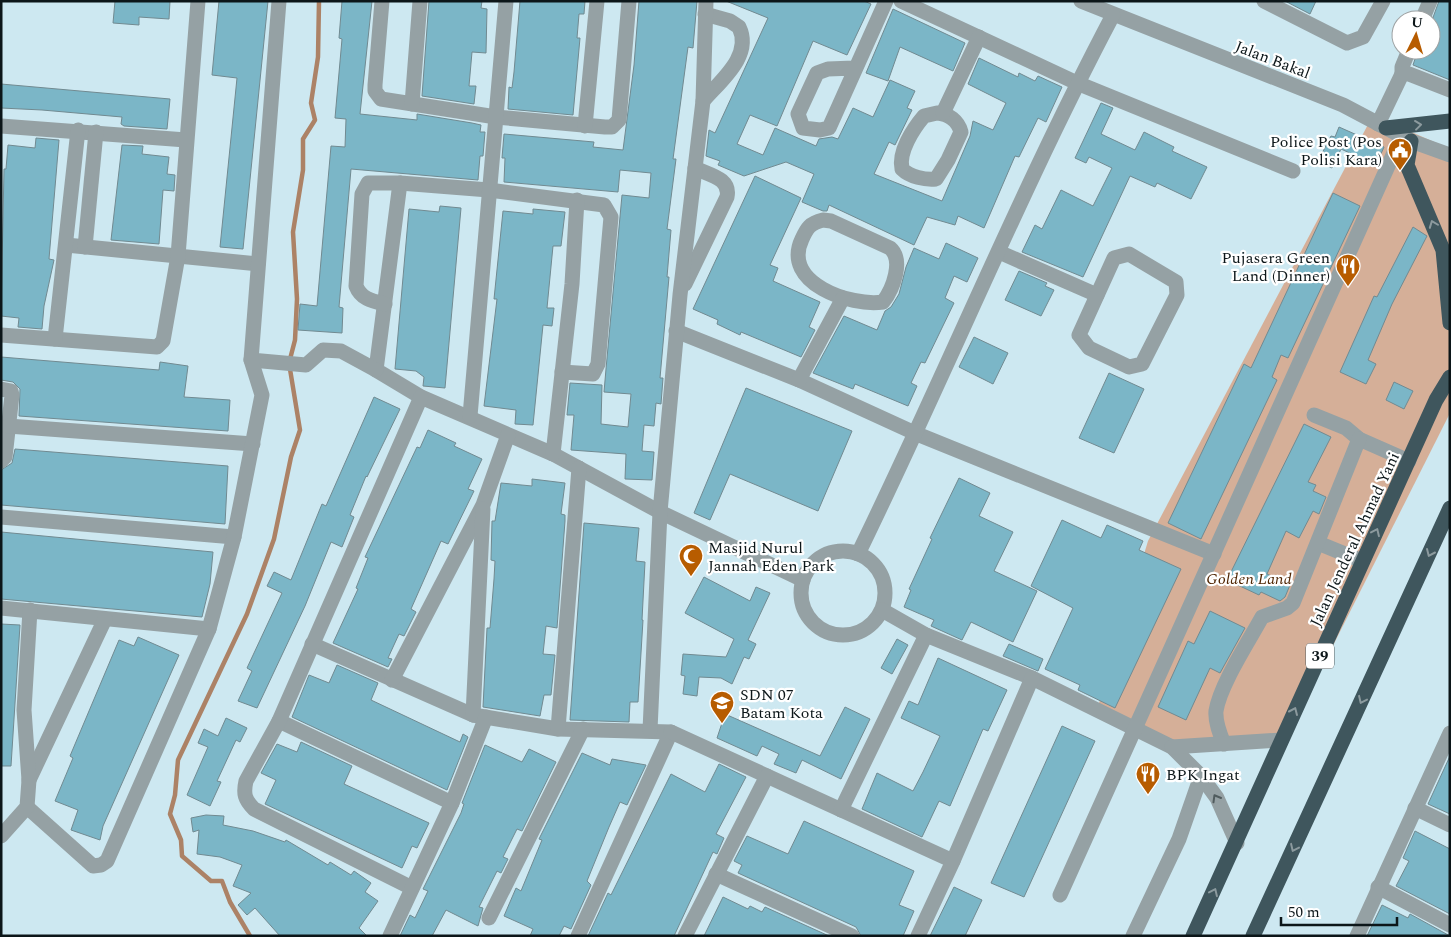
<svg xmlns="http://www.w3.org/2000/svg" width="1451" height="937" font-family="Spectral,serif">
	<rect width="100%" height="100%" fill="#cde8f1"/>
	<!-- green -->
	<polygon fill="#d5af98" points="1373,115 1450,149 1450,413 1285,741 1174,750 1096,713 1148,541"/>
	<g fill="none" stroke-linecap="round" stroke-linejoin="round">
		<!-- stream -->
		<polyline stroke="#ac8266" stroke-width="4.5" points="250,936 230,902 222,881 211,881 182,856 181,840 170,814 175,795 178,760 247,614 274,539 291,457 300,430 289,363 295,340 297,299 293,232 303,170 303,139 315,120 311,103 318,57 319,1"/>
	</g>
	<!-- building -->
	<g fill="#7bb6c7" stroke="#718a91">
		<polygon points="115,1 170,1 169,19 139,17 139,25 113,23"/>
		<polygon points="219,1 268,1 243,249 220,247 237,78 212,75"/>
		<polygon points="342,1 372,1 360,114 417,120 417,114 472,123 481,125 480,132 485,132 483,156 480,156 478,180 351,169 339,307 343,308 342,333 298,330 300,304 317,306 331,146 345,147 346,119 335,118 342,39 339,38"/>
		<polygon points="429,1 482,1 481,8 487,9 486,53 472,52 469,86 476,86 474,104 422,96"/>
		<polygon points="520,1 585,1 584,14 579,14 577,38 580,38 573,115 508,109 509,87 512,88 514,72"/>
		<polygon points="639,1 697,1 693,48 688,47 673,159 676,159 667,229 671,230 667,277 669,277 660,378 663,378 661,404 656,403 654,426 644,425 642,451 654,452 652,480 625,479 626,454 571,450 574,415 567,415 570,383 602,385 601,424 628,427 631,394 604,392 606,369 622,195 649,198 651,173 620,170 618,192 504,182 505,158 502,158 504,134 594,142 593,147 623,150 634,65"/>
		<polygon points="726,1 864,1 871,4 847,55 813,41 777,126 750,115 737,144 763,155 775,128 816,146 819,139 832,137 838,139 853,108 873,117 890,80 915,91 907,108 912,110 895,145 889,142 874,174 942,201 970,136 973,121 993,130 1006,103 968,84 979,58 1018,77 1019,73 1035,81 1038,76 1062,87 1046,122 1038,118 1019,157 1015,156 984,228 958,216 955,225 927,217 914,245 829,205 827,211 823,211 802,202 814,174 786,162 744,176 718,165 720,161 706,156 709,130 715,133 768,18"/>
		<polygon points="1285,1 1316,1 1310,14"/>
		<polygon points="1439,1 1450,1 1450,80 1413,65 1418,50 1431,50 1431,23"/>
		<polygon points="893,9 965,43 953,71 900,47 888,81 866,73"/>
		<polygon points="1,84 170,99 167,129 124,126 121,124 122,117 42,110 1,108"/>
		<polygon points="1101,103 1113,108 1101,134 1135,150 1144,132 1174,147 1172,151 1207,167 1191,199 1157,183 1155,187 1130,176 1083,277 1022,252 1035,225 1042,229 1061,190 1093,206 1112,168 1089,157 1086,163 1075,158"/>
		<polygon points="1339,127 1384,147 1376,165 1341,149 1332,168 1318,161 1331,136 1335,137"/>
		<polygon points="36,138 59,140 49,259 54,260 44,306 42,329 18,327 19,318 1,316 4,169 6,169 8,145 35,148"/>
		<polygon points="122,145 143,146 142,154 169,157 167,174 175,175 174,191 163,190 159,244 111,240"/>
		<polygon points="755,176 801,198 770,265 778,268 773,281 820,302 809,327 815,330 801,357 741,332 740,335 717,324 718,320 693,309"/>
		<polygon points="1333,193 1360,206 1288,358 1281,355 1272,377 1277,380 1201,539 1168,523 1244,364 1251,368"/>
		<polygon points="440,206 461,208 445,388 423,386 424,377 416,371 395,369 409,209 439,212"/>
		<polygon points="533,209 565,212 561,246 553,246 547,308 554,308 552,326 543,325 533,425 515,424 516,410 484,406 497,299 494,299 503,211 533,214"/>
		<polygon points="1413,227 1427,236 1392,304 1368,360 1376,364 1366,384 1340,372 1374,296 1377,297"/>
		<polygon points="946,243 978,258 967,282 954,276 945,298 954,303 925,363 921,362 911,383 917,386 908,406 855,384 853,389 813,373 844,316 877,330 885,311 891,307 899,294 906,267 914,248 939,259"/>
		<polygon points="1019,271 1047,283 1045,286 1054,290 1041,316 1005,300"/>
		<polygon points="974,337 1008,353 993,384 959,367"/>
		<polygon points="1,357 159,370 160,362 188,366 184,397 230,400 228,431 19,416 20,389 13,382 1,380"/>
		<polygon points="1109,373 1144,389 1114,453 1079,438"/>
		<polygon points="1394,382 1413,391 1404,409 1386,400"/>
		<polygon points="746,388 852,431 818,511 730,474 710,520 694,513"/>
		<polygon points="374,397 400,409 367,477 366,476 350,515 354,517 342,547 331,542 305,606 257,708 238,701 252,671 247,668 282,593 267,586 274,572 291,580 322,504 326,506"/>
		<polygon points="1304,424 1331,437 1308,482 1316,485 1313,491 1326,497 1319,514 1313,511 1299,538 1286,531 1267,574 1290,585 1285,597 1280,601 1261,592 1259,595 1227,580"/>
		<polygon points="428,430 456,443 454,446 482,459 468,489 474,491 448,544 441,541 411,609 416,612 404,636 399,634 388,658 392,659 388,667 333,643 358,589 356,588 368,558 365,557 417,447 420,448"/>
		<polygon points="15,449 228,466 225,524 1,505 1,470 12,463"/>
		<polygon points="959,478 990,493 979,516 1013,532 994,571 1037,591 1013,642 971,622 962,640 931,626 934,620 904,607 911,590 909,589 932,539 930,538"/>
		<polygon points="532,479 565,483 561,514 565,515 565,521 557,628 546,626 543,654 555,655 551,695 544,695 540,716 483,707 487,628 490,628 494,579 495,561 491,560 492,521 495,521 501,483 532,486"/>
		<polygon points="1062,520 1101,538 1107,525 1143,541 1139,550 1181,569 1115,708 1078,690 1080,685 1045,669 1073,608 1031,586"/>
		<polygon points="584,523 639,528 636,561 645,562 642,620 643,620 638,702 630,702 629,722 570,720"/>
		<polygon points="1,532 213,552 210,584 202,617 1,599"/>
		<polygon points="704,577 750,601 756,587 770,593 748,640 756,644 749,659 744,657 732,684 721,678 699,677 697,696 683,694 685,676 681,675 683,654 726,657 734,639 685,613"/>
		<polygon points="1210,611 1245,628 1220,673 1210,668 1186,720 1158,707 1188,641 1194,644"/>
		<polygon points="1,624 20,625 11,766 1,766"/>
		<polygon points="138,637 179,655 103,826 100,840 71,830 78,810 55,801 73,758 70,756 119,640 134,646"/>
		<polygon points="897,639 908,645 892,674 881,668"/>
		<polygon points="1009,644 1043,659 1038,671 1003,656"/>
		<polygon points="938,658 1007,690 988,731 983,729 950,806 939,801 922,837 862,809 877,773 913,791 923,772 940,736 901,718 909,701 918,705"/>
		<polygon points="337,665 378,683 371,700 460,742 463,734 468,737 447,790 292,717 309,675 329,683"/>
		<polygon points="845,707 870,719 841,779 802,760 796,773 774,764 779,754 762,746 757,756 717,738 725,714 820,756"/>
		<polygon points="226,718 247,728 240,742 236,740 217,781 221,782 210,806 187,795 208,747 198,743 204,729 218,736"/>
		<polygon points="1062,726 1095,741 1024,897 991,883"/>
		<polygon points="301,742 352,766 344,784 429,823 417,848 412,846 402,868 265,804 276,780 261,773 277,744 297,752"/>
		<polygon points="485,745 522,762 529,749 556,762 522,831 517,829 503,857 508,859 501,873 497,871 479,907 483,908 478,926 446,910 432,936 400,936 410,915 415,918 428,891 423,889 461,813 464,804 462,803"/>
		<polygon points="582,753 610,765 612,759 646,765 627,805 620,802 609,827 587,881 591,885 571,929 564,926 559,936 530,936 533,929 504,916 516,888 521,891 542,840 539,839"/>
		<polygon points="1450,756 1450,814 1428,804"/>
		<polygon points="719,764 746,777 716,834 724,838 717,854 713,852 674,936 588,936 608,893 611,895 671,774 705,792"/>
		<polygon points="206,815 224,816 223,825 253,831 285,842 286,840 328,865 330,862 351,875 354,871 371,883 365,892 378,901 359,928 367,936 280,936 255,908 247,915 238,905 251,893 233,886 242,865 220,857 197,854 199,830 193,832 191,818"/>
		<polygon points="804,821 914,871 899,905 914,911 903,936 861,936 856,927 738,873 742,865 734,861 747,836 788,854"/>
		<polygon points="1415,831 1450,849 1450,914 1396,886 1409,861 1403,858"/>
		<polygon points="954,887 982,900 965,936 930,936"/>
		<polygon points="723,897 748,909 750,906 762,912 765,907 829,936 704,936"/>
		<polygon points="1382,905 1408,918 1410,914 1450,936 1367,936"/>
	</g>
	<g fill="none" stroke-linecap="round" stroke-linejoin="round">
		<!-- minor -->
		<g stroke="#95a1a4" stroke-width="15">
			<polyline points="382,1 375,85 375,91 381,99 496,117 605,127 612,127 619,120 629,1"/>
			<polyline points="901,1 1077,83 1293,171"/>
			<polyline points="1081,1 1343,105 1411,141 1450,155"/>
			<polyline points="1264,1 1347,43 1363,37 1383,1"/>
			<polyline points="1422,20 1430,1"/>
			<polyline points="854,68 828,69 817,73 798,114 803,128 820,130 829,128 886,1"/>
			<polyline points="1402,74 1402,67 1409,50"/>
			<path d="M703,101c17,-20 50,-45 36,-74l-9,-6 -25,-7"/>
			<polyline points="412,104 420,1"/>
			<path d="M937,113c12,1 21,8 24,19l-13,28 -12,19c-11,1 -26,-2 -34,-10 -4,-17 11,-40 22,-53z"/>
			<polyline points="943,113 979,37"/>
			<polyline points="1378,124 1402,74 1409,74 1450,90"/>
			<polyline points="1,126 186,140"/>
			<polyline points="585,126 597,1"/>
			<polyline points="400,183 376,370 421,397 553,454 660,512 803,580"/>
			<path d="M823,220l8,1 59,27c14,12 3,41 -7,54 -32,5 -102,-19 -81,-63 5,-11 8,-16 21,-19z"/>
			<polyline points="66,245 258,264"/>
			<polyline points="85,247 96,132"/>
			<polyline points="999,252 1097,295"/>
			<polygon points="1129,254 1176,282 1177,295 1142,364 1129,367 1089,348 1079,335 1114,258"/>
			<path d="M685,284l42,-87c4,-19 -18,-22 -32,-29"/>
			<path d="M385,304c-13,-3 -24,-5 -29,-18l6,-92 6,-11h32l89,7 115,15 7,12 -13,147 -5,10 -31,-2"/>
			<polyline points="676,331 799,380 917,434 1214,554"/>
			<polyline points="1,335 157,347 163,341 178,256 198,1"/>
			<polyline points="55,339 78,130"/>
			<polyline points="251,360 306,365 323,350 341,351 376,370"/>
			<polyline points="799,380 843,298"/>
			<polyline points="1,389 11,391 12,395 5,457 1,461"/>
			<polyline points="1314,415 1346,428 1359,439 1409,461"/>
			<polyline points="470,416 506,1"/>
			<polyline points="8,426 253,444"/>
			<polyline points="553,454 572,284 577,200"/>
			<polyline points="1,517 234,537"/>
			<polyline points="1318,543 1362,561"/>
			<circle cx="843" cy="593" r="42"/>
			<path d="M858,554c87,-178 162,-363 255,-539"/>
			<polyline points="1,608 209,629"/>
			<polyline points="882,610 926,635 1032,678 1172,747 1201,776 1217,798 1237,843"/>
			<polyline points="312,644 473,715 558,729 671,732 578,936"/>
			<polyline points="392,680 483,505 508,435"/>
			<polyline points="473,715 483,509"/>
			<polyline points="279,721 452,803"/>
			<polyline points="558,729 579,468"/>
			<polyline points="650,730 660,512 680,295 703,101 706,1"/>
			<polyline points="671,732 953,861"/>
			<path d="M1224,744c-4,-10 -9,-22 -8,-33 4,-26 33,-70 46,-94l25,-9 6,-5 66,-164"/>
			<polyline points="1172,747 1281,740"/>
			<polyline points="29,780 105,619"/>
			<polyline points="27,807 93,866 101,865 107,861 209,629 234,537 262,395 251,360 279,1"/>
			<polyline points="1415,808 1450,825"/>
			<polyline points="841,810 926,635"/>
			<polyline points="1,836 27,807 29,780 24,710 30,610"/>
			<polyline points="716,874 852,936"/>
			<polyline points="1378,887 1450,925"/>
			<path d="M412,888l-158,-79c-9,-9 -11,-15 -8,-28l33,-60 142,-324"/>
			<polyline points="1060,895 1402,135"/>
			<polyline points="489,918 583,729"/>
			<polyline points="390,936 452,803 486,717"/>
			<polyline points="685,936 767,776"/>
			<polyline points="918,936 953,861 1032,678"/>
			<polyline points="1133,936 1179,839 1201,776"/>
			<polyline points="1357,936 1450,733"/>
		</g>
		<!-- highway -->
		<g stroke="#3f565d" stroke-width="15">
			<polyline points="1386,128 1450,121"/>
			<polyline points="1411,141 1407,165 1443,250 1450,323"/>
			<polyline points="1193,936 1436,400 1450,377"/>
			<polyline points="1253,936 1450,508"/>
		</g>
	</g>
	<!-- one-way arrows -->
	<defs><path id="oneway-chevron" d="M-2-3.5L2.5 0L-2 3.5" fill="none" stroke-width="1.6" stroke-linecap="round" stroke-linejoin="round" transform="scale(1.25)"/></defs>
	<g stroke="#8c9a9e">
		<use href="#oneway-chevron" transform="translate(1418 125) rotate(-7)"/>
		<use href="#oneway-chevron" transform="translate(1433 224) rotate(-111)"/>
		<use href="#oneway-chevron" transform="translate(1376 532) rotate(-65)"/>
		<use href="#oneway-chevron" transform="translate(1430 553) rotate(114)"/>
		<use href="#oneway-chevron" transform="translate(1362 700) rotate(115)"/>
		<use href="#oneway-chevron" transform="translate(1294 711) rotate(-66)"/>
		<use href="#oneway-chevron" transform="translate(1294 848) rotate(115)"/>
		<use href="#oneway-chevron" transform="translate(1214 892) rotate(-65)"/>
	</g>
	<use stroke="#505c5e" href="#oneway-chevron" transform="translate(1216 798) rotate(-120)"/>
	<!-- icons -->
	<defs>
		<symbol id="civic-pin" viewBox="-11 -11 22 30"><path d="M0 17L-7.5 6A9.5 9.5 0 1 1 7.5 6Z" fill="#b75c00" stroke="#fff"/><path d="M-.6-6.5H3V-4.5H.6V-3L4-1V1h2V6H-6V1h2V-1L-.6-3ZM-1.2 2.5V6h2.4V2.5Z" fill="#fff"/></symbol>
		<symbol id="restaurant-pin" viewBox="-11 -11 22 30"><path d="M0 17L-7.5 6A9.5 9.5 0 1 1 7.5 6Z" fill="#b75c00" stroke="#fff"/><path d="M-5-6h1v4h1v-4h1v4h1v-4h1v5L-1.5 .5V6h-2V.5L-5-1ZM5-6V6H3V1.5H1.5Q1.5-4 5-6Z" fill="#fff"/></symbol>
		<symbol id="mosque-pin" viewBox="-11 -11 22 30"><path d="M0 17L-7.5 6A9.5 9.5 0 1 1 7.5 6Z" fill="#b75c00" stroke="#fff"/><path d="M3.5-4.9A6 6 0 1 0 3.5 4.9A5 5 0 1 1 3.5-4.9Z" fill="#fff"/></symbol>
		<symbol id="school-pin" viewBox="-11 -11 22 30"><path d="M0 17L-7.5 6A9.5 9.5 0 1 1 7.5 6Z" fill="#b75c00" stroke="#fff"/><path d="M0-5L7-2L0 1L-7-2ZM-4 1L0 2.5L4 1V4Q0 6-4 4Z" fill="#fff"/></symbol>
	</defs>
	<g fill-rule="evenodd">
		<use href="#civic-pin" x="1386" y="136" width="28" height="38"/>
		<use href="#restaurant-pin" x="1334" y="252" width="28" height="38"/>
		<use href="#mosque-pin" x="677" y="542" width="28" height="38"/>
		<use href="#school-pin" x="708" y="689" width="28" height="38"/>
		<use href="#restaurant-pin" x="1134" y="760" width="28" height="38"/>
	</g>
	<g text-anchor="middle" stroke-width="4.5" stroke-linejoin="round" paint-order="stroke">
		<!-- shield labels -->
		<rect fill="#fff" stroke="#555c5e" stroke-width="1" x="1306" y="643.5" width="28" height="25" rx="4"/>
		<g font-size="15" font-weight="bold" fill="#0c1619">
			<text x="1320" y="661">39</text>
		</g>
		<!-- street labels -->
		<g font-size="16" fill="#0c1619" stroke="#fff">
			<text transform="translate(1273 59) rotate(21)" y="6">Jalan Bakal</text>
			<text transform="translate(1354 539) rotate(-65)" y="6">Jalan Jenderal Ahmad Yani</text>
		</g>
		<!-- poi labels -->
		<g font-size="16" fill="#0c1619" stroke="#fff" text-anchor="start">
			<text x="1382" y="147" text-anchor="end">Police Post (Pos<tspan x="1382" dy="18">Polisi Kara)</tspan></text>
			<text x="1330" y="263" text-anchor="end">Pujasera Green<tspan x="1330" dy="18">Land (Dinner)</tspan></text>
			<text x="708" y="553">Masjid Nurul<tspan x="708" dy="18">Jannah Eden Park</tspan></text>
			<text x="740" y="700">SDN 07<tspan x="740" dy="18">Batam Kota</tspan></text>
			<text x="1166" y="780">BPK Ingat</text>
		</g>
		<!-- park labels -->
		<g font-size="16" font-style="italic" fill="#502603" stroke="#fff">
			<text x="1249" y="584">Golden Land</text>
		</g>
	</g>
	<!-- border -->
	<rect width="1451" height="937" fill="none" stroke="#0c1619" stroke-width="5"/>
	<!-- north arrow -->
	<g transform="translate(1416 35) rotate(5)"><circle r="24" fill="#ffffff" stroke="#9ea2a3"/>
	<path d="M0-4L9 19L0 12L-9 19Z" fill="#b75c00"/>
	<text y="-8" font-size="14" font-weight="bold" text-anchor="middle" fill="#0c1619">U</text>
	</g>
	<!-- scale -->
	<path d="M1281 917v8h116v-8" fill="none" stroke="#0c1619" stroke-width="2.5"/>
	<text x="1288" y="917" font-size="15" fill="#0c1619" stroke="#ffffff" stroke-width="4" paint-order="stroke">50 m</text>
</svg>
